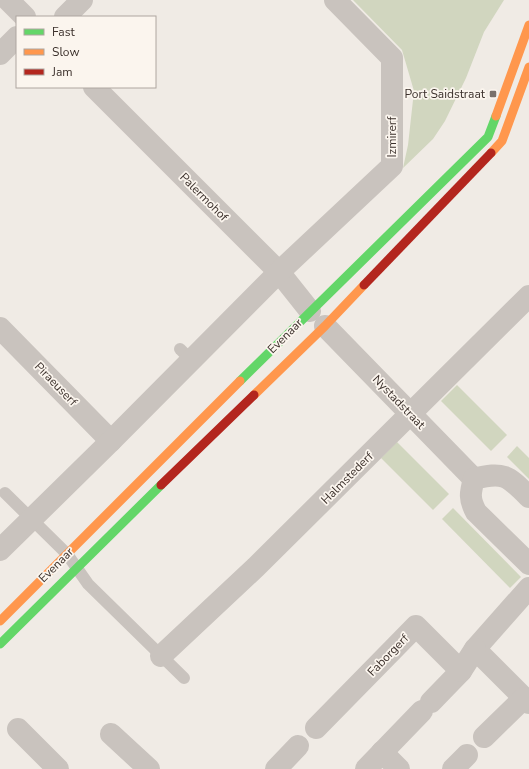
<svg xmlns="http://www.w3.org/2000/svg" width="529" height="769" font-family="'Nunito Sans',sans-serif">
	<rect width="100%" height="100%" fill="#f0ebe5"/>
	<!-- grass -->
	<g fill="#d1d6bf">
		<polygon points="353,0 504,0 484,32 466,78 445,121 433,139 403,168 408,145 414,91 402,50"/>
		<polygon points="457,385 507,435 491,451 441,401"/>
		<polygon points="397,442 449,494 433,510 381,458"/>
		<polygon points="517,446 529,458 529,479 507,457"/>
		<polygon points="453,508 521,577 510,588 442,519"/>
	</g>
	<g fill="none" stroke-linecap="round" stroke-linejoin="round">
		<!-- lane -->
		<g stroke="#c9c3be" stroke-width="12">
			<polyline points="180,349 191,360"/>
			<polyline points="5,493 67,554 88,584 184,678"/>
		</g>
		<!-- street -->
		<g stroke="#c9c3be" stroke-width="22">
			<polyline points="8,0 25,17"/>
			<polyline points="65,17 82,0"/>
			<polyline points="0,54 17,37"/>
			<polyline points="94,87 279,272 310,311"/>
			<polyline points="325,326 474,479"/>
			<polyline points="0,328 111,441"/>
			<path d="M529,497c-21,-21 -25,-26 -55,-18 -4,14 -5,20 2,33l53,52"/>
			<polyline points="0,550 111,441 279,272 392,166 392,58 335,0"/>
			<polyline points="529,588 475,649 529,703"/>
			<polyline points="161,656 256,567 529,296"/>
			<polyline points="431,702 461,671"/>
			<polyline points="316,728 416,626 461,671 475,649"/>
			<polyline points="18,729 58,769"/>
			<polyline points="111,734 149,769"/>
			<polyline points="484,737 524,698"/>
			<polyline points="382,752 399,769"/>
			<polyline points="276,769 298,746"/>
			<polyline points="366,769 422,711"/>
			<polyline points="453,769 467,755"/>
		</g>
		<!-- fast -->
		<g stroke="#63d668" stroke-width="9">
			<polyline points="240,381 488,137 496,116"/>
			<polyline points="0,644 161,485"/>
		</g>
		<!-- slow -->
		<g stroke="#ff974d" stroke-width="9">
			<polyline points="496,116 529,25"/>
			<polyline points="491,153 502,141 529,67"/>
			<polyline points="254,395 325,326 364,285"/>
			<polyline points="0,621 240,381"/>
		</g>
		<!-- jam -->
		<g stroke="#b3261e" stroke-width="9">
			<polyline points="364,285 491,153"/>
			<polyline points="161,485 254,395"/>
		</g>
	</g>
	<!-- markers -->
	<rect fill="#7a716c" stroke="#fbf5ee" stroke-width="1.5" x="489" y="90" width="8" height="8" rx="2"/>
	<g text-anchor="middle" stroke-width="3.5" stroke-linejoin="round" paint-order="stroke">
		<!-- poi labels -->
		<g font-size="12" fill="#3b302b" stroke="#fbf5ee" text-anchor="end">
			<text x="485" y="98">Port Saidstraat</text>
		</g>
		<!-- street labels -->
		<g font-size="12" fill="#3b302b" stroke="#fbf5ee">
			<text transform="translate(392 137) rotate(-90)" y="4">Izmirerf</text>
			<text transform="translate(204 197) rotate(45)" y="4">Palermohof</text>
			<text transform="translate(285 336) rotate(-45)" y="4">Evenaar</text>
			<text transform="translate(56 384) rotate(46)" y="4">Piraeuserf</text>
			<text transform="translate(399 402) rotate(46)" y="4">Nystadstraat</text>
			<text transform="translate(347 478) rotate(-45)" y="4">Halmstederf</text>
			<text transform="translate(56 565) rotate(-45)" y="4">Evenaar</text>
			<text transform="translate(388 655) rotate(-46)" y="4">Faborgerf</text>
		</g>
	</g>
	<!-- legend -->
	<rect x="16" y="16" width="140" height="72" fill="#fbf5ee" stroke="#aea6a0"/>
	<rect x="24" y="29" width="20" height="6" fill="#63d668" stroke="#aea6a0"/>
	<text x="52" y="36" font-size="12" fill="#3b302b">Fast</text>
	<rect x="24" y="49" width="20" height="6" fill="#ff974d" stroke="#aea6a0"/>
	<text x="52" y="56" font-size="12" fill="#3b302b">Slow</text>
	<rect x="24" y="69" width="20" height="6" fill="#b3261e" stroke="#aea6a0"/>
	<text x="52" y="76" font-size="12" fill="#3b302b">Jam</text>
</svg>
